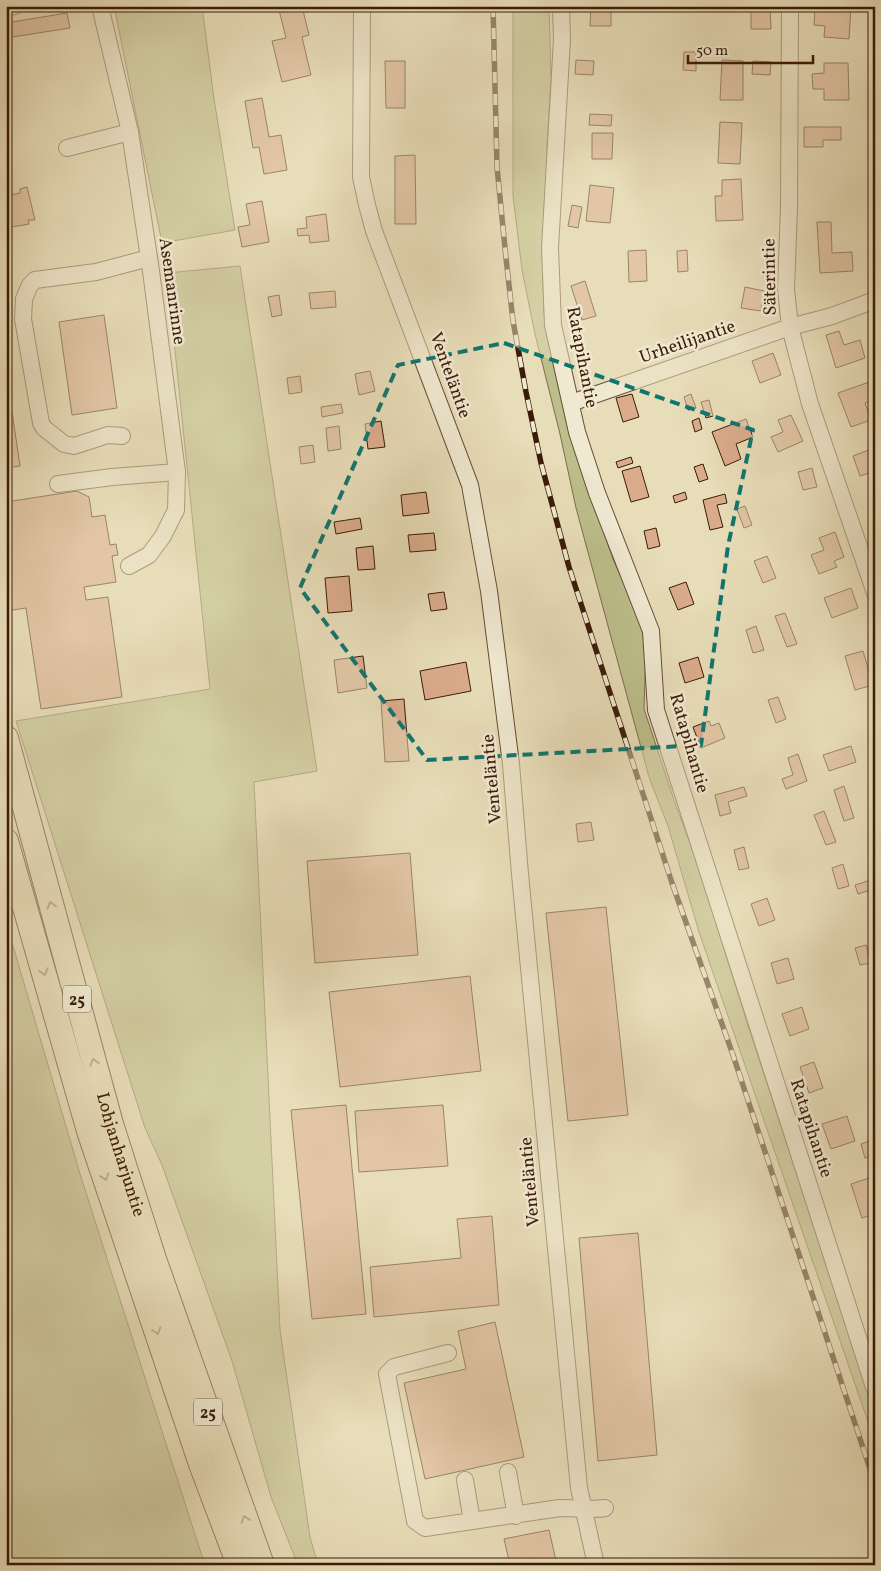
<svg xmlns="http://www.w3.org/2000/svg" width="881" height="1571" font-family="Vollkorn,serif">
	<rect width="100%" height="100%" fill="#e8ddb9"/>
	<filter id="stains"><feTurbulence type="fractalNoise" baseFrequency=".004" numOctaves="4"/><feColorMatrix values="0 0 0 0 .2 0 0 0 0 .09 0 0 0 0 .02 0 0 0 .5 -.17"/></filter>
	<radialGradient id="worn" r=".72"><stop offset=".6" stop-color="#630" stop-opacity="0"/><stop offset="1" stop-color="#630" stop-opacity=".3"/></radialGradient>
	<!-- green -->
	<g fill="#bcbf8b" stroke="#7c6d48">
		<polygon points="114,6 202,6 214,99 235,230 162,243"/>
		<polygon points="513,6 549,6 551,79 547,143 547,187 542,250 544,312 547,337 578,458 613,559 640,621 646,648 644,709 676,806 694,853 751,1035 868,1391 875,1400 875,1442 699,932 668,826 649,777 576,508 560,434 535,334 522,270 513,196"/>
		<polygon points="240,266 317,771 254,782 280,1330 310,1537 318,1565 298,1565 271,1497 232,1361 162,1165 145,1128 16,721 210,689 167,273"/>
		<polygon points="6,922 80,1174 189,1516 205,1565 6,1565"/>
	</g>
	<!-- building -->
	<g fill="#dbac8c" stroke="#3b1b06">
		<polygon points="278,6 302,6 309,35 302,37 311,75 282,82 272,41 286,38"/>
		<polygon points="591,6 611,6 611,26 590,26"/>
		<polygon points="751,6 770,6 771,29 751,29"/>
		<polygon points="827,6 851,6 849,39 824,37 825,26 814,25 815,10 827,11"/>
		<polygon points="67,13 70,28 6,38 6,23"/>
		<polygon points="684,52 696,52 696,71 683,70"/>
		<polygon points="576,60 594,61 593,75 575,74"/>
		<polygon points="722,60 743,61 743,100 720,100"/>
		<polygon points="385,61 405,61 405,108 386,108"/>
		<polygon points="753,61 771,62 770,75 752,74"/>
		<polygon points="824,63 848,63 849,100 824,100 824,89 813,89 812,74 824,73"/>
		<polygon points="262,98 269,137 281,135 287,170 264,174 259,147 253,148 245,101"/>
		<polygon points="590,114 612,115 611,126 589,125"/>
		<polygon points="720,122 742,123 740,164 718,163"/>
		<polygon points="804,127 841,127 841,140 823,140 823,147 804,147"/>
		<polygon points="592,133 613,133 612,159 592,159"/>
		<polygon points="415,155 416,224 395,224 395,156"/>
		<polygon points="741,179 743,220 716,221 715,196 722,196 722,180"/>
		<polygon points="590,185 614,188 610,223 586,221"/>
		<polygon points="27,187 35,220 28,220 29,224 6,228 6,196 20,193 20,189"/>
		<polygon points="262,201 269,242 242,247 238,227 250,225 246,204"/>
		<polygon points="572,205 582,207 578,228 568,226"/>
		<polygon points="326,214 329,241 310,243 309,235 298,236 297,229 307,228 306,217"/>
		<polygon points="817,222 831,222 832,253 852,252 853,271 820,273"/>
		<polygon points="646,250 647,281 629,282 628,251"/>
		<polygon points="687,250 688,271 678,272 677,251"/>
		<polygon points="585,281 596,316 582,320 571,286"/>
		<polygon points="745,287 764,291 761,311 741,308"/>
		<polygon points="335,291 336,307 311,309 309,293"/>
		<polygon points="279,295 282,315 272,317 268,297"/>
		<polygon points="104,315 117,408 72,415 59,322"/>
		<polygon points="839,331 844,345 860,340 865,358 836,368 826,335"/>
		<polygon points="773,353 781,375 760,383 752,361"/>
		<polygon points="370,371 375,391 359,395 355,374"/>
		<polygon points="300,376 302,392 289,394 287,378"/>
		<polygon points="875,380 875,400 865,403 871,420 851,427 838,393"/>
		<polygon points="632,394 639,417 623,422 616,398"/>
		<polygon points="691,394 696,408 688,410 684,397"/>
		<polygon points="10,398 20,466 6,468 6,399"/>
		<polygon points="709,400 713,416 706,418 701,402"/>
		<polygon points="341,404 343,413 322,417 321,407"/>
		<polygon points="791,415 803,441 778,452 771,437 783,432 778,420"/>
		<polygon points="699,418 702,429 695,432 692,421"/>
		<polygon points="746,419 753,437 736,444 741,459 725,466 712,432"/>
		<polygon points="381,421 385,447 368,449 365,424"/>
		<polygon points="339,426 341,449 328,451 326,428"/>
		<polygon points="313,445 315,462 301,464 299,447"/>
		<polygon points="871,449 875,459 875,471 860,476 853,456"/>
		<polygon points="631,457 633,463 618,468 616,462"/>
		<polygon points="703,464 708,479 699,482 694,467"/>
		<polygon points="640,466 649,497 631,502 622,471"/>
		<polygon points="812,468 817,487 803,490 798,472"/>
		<polygon points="77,491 89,497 92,517 105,515 110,545 116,544 118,555 112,556 116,582 84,587 86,600 108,597 122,697 41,709 26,608 6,611 6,502"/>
		<polygon points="426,492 429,513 403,516 401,495"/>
		<polygon points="685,492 687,499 675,503 673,496"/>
		<polygon points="725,494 727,503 717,505 723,527 710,530 703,500"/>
		<polygon points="745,506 752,525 744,528 737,509"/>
		<polygon points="360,518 362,529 336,534 334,522"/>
		<polygon points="656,528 660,546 648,549 644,531"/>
		<polygon points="835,532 844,557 834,561 837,567 819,574 811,555 824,550 819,538"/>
		<polygon points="434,533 436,550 410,552 408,535"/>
		<polygon points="373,546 375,569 358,570 356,548"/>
		<polygon points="767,556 776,578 763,583 754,561"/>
		<polygon points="349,576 352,611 328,613 325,578"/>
		<polygon points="686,582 694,604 678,610 669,588"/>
		<polygon points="851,588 858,608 832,618 824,598"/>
		<polygon points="444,592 447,609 431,611 428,594"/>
		<polygon points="785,613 797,644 787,647 775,616"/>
		<polygon points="756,626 764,650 753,653 746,630"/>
		<polygon points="863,651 873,685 855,690 845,656"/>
		<polygon points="363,656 367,688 338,693 334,660"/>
		<polygon points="698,657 704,677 685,683 679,663"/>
		<polygon points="466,662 471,691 425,700 420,671"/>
		<polygon points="778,697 786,719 776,723 768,700"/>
		<polygon points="404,699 409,761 385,762 381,701"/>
		<polygon points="875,715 875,731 870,717"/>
		<polygon points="709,721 711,726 719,723 725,738 701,748 693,727"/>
		<polygon points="851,746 856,762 829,771 823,755"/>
		<polygon points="798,754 807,781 786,789 782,779 793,775 788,758"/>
		<polygon points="844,786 854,818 844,821 834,790"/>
		<polygon points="744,787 747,796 728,802 731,813 720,816 715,795"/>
		<polygon points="824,811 836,842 826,845 814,815"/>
		<polygon points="591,822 594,840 578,842 576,824"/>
		<polygon points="744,847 749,868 739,870 734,850"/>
		<polygon points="410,853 418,955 315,963 307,861"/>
		<polygon points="843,864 849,886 838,889 832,868"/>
		<polygon points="871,880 874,889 858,894 855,885"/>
		<polygon points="767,898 775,920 759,926 751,904"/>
		<polygon points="606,907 628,1115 568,1121 546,913"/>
		<polygon points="866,945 871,963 860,965 855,948"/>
		<polygon points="788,958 794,979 777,984 771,963"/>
		<polygon points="470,976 481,1071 340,1087 329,992"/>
		<polygon points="802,1007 809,1029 790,1036 782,1014"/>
		<polygon points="814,1062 823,1088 809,1093 800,1067"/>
		<polygon points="346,1105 366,1314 312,1319 291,1110"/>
		<polygon points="443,1105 448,1166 359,1172 355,1111"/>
		<polygon points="847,1116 855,1141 831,1149 822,1124"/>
		<polygon points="875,1139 875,1155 865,1158 861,1144"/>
		<polygon points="875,1176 875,1214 862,1218 851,1184"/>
		<polygon points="492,1216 499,1305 374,1317 370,1267 461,1258 457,1219"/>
		<polygon points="638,1233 657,1455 598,1461 579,1238"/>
		<polygon points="875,1241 875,1260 870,1243"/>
		<polygon points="495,1322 524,1457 425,1479 404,1383 466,1369 458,1331"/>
		<polygon points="549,1530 557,1565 510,1565 504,1539"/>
	</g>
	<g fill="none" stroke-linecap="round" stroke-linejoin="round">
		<defs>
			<g id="minor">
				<polyline points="100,6 130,132 151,271 177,472 176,510 163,536 149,555 129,566"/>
				<polyline points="362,6 361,177 367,205 374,231 470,485 489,591 511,764 520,874 579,1488 596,1565"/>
				<polyline points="561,6 562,39 550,248 553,325 577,432 597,493 651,631 656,710 874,1387"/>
				<polyline points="790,6 789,208 786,289 790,327 810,404 875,593"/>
				<polyline points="6,8 15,6"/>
				<polyline points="67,148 130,132"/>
				<polyline points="571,403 790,327 832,316 875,300"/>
				<polyline points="122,436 108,435 74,446 64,444 44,428 41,423 23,319 24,299 30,285 35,280 96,272 149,258"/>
				<polyline points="58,484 112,477 177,472"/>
				<path d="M448,1353l-54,14 -7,7 28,147 10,7 135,-20c15,0 32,2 45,0"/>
				<polyline points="508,1472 516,1516"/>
				<polyline points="465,1480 472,1521"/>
			</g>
			<g id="highway">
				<path id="s1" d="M6,738l105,386 43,135 108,306"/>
				<polyline points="6,841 89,1131 201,1464 239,1565"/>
			</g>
		</defs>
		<!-- minor casing -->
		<use href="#minor" stroke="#664c33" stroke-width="18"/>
		<!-- highway casing -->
		<use href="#highway" stroke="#3b1b06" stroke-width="26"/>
		<!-- minor -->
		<use href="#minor" stroke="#f0e9d2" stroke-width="16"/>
		<!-- highway -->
		<use href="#highway" stroke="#e8ddb9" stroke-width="24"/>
		<defs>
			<polyline id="rail" points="493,6 497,167 506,258 513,321 526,392 541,463 569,567 672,883 733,1055 875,1484"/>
		</defs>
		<!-- rail casing -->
		<use href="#rail" stroke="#3b1b06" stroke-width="5.5"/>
		<!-- rail -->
		<use href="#rail" stroke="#f0e9d2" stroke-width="4" stroke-dasharray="11" stroke-linecap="butt"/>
	</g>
	<!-- one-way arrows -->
	<defs><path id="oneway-chevron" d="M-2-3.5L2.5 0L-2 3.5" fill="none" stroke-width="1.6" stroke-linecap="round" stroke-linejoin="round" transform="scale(1.25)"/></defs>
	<g stroke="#927c60">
		<use href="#oneway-chevron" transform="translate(51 905) rotate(-105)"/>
		<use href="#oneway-chevron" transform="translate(44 972) rotate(74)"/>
		<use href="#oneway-chevron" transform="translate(94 1062) rotate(-105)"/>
		<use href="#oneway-chevron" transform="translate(105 1177) rotate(71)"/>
		<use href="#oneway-chevron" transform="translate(157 1331) rotate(71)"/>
		<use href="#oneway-chevron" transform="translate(245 1519) rotate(-109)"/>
	</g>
	<!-- marked area -->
	<path d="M0 0H881V1571H0ZM504,343l249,87 -25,116 -27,199 -274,15 -127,-172 98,-223z" fill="#e8ddb9" fill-opacity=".55" fill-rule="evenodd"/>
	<path fill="none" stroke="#0f766e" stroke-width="4" stroke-dasharray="10 6" stroke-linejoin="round" d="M504,343l249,87 -25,116 -27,199 -274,15 -127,-172 98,-223z"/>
	<g text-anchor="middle" stroke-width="5" stroke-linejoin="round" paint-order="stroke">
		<!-- shield labels -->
		<g fill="#f0e9d2" stroke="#715943" stroke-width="1">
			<rect x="63" y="985.5" width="28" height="27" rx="4"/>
			<rect x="194" y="1398.5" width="28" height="27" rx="4"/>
		</g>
		<g font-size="16" font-weight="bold" fill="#3b1b06">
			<text x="77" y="1005">25</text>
			<text x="208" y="1418">25</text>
		</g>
		<!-- street labels -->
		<g font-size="18" fill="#3b1b06" stroke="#f0e9d2">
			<text transform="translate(769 277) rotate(-91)" y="6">Säterintie</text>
			<text transform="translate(173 291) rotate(82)" y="6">Asemanrinne</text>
			<text transform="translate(687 341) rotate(-19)" y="6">Urheilijantie</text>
			<text transform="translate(583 357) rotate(79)" y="6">Ratapihantie</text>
			<text transform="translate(451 375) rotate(70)" y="6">Venteläntie</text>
			<text transform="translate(690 743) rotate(74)" y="6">Ratapihantie</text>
			<text transform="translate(491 779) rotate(-95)" y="6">Venteläntie</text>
			<text transform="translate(812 1128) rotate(72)" y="6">Ratapihantie</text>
			<text dy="6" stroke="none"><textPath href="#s1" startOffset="432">Lohjanharjuntie</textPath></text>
			<text transform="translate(529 1182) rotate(-95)" y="6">Venteläntie</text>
		</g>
	</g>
	<!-- margin -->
	<rect width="881" height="1571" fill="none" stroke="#e8ddb9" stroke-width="25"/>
	<rect x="8" y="8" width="866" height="1556" fill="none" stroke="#3b1b06" stroke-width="2.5"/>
	<rect x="12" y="12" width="856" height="1546" fill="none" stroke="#3b1b06"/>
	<!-- scale -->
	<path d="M688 55v8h125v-8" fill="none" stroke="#3b1b06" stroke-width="2.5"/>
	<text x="696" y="55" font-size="15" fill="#3b1b06" stroke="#f0e9d2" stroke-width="4" paint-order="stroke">50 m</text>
	<rect width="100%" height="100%" filter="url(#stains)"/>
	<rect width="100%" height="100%" fill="url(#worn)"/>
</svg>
